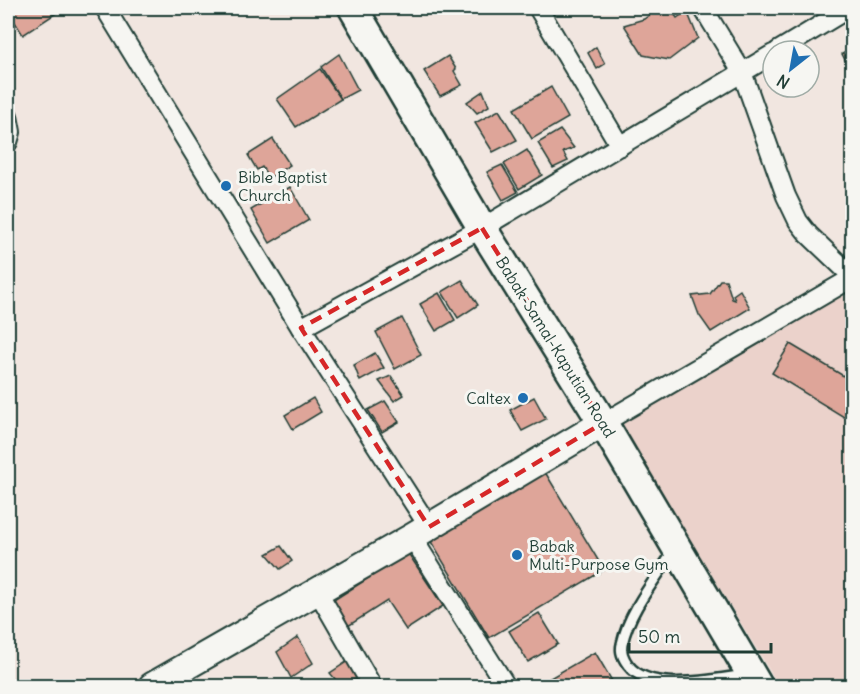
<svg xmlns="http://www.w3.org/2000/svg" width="860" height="694" font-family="Delius,sans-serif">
	<rect width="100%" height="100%" fill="#f1e6e0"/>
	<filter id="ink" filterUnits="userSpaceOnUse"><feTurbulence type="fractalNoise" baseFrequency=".0167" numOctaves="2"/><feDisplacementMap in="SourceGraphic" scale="12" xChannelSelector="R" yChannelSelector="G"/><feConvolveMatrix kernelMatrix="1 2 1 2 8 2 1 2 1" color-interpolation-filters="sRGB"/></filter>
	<g filter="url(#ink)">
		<!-- built -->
		<polygon fill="#ebd2cb" points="852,287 852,686 779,686 620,423"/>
		<!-- building -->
		<g fill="#dea599" stroke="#1f3d34" stroke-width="1.5">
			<polygon points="8,8 64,8 23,35 8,11"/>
			<polygon points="659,8 670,8 677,18 687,11 698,38 669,60 643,55 624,25 644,19"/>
			<polygon points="596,47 605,64 597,69 588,53"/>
			<polygon points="852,48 852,73 842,54"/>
			<polygon points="339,54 358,90 341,99 321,67"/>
			<polygon points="448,56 456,69 454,71 462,85 440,96 424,71"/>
			<polygon points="320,69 341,99 296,127 277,99"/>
			<polygon points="551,87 568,118 532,139 514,109"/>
			<polygon points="483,91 489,106 477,113 467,102"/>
			<polygon points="499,110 517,140 493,152 475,123"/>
			<polygon points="560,130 574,148 563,152 568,161 553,168 538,143"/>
			<polygon points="273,139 290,165 269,178 262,167 257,170 248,155"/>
			<polygon points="527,150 542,175 519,189 504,164"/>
			<polygon points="502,165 518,192 503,200 487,172"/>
			<polygon points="290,187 309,220 270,243 251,210"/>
			<polygon points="462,280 478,305 458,318 442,292"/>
			<polygon points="720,280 726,280 732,299 735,300 733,295 740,290 750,308 711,332 699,315 692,296 710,294"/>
			<polygon points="439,293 455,320 436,331 420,304"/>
			<polygon points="402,318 421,355 395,369 376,332"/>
			<polygon points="790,344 852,381 852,422 772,373"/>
			<polygon points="375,353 384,368 360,381 354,365"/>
			<polygon points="391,376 404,395 394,401 379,381"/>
			<polygon points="534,397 546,419 522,431 510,410"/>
			<polygon points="313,398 321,412 293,429 285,415"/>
			<polygon points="385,401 399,422 382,432 368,410"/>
			<polygon points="545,472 604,570 489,638 430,540"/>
			<polygon points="281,546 292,561 280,569 267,554"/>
			<polygon points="408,553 443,606 406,630 387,601 345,628 329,603"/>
			<polygon points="539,613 558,644 528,662 509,631"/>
			<polygon points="298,637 313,663 291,678 277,652"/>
			<polygon points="595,652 615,686 548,686 545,681"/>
			<polygon points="348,661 358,678 341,686 330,673"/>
		</g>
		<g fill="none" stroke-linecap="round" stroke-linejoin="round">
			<defs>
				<path id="lane" d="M673,552c-18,28 -44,59 -51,92 -2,8 1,14 6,21 22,29 86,14 118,10"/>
				<g id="street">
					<polyline points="105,8 301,328 429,527"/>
					<polyline points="538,8 620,146"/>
					<polyline points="703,8 742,72 786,196 798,221 809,235 852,276"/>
					<polyline points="778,51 849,8"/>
					<polyline points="8,116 11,132 8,142"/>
					<polyline points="301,328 482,228 773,54"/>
					<polyline points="603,423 852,278"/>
					<polyline points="412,537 506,686"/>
					<polyline points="318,592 372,686"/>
				</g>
				<polyline id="secondary" points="152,686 412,537 603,423"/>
				<polyline id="primary" points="353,8 482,228 603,423 758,686"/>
			</defs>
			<!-- lane casing -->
			<use href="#lane" stroke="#1f3d34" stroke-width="14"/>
			<!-- street casing -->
			<use href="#street" stroke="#1f3d34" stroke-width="22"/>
			<!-- secondary casing -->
			<use href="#secondary" stroke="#1f3d34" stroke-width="30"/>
			<!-- primary casing -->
			<use href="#primary" stroke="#1f3d34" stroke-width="33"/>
			<!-- lane -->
			<use href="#lane" stroke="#f6f6f2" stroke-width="9"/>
			<!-- street -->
			<use href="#street" stroke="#f6f6f2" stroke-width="18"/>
			<!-- secondary -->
			<use href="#secondary" stroke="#f6f6f2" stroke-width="26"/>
			<!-- primary -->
			<use href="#primary" stroke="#f6f6f2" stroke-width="28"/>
		</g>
	</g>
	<!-- marked area -->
	<path fill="none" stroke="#d62828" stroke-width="4.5" stroke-dasharray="12 8" stroke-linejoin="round" d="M482,228l121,195 -174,104 -128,-199z"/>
	<!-- markers -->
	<g fill="#1f6fb2" stroke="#f6f6f2" stroke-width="2">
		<circle cx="226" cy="186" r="6"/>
		<circle cx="523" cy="398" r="6"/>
		<circle cx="517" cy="555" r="6"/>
	</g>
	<g text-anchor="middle" stroke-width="6" stroke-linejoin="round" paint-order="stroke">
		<!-- poi labels -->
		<g font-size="16" fill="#1f3d34" stroke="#f6f6f2" text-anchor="start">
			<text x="238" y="183">Bible Baptist<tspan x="238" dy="18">Church</tspan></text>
			<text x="511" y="404" text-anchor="end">Caltex</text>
			<text x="529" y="552">Babak<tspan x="529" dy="18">Multi-Purpose Gym</tspan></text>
		</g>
		<!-- street labels -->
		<g font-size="16" fill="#1f3d34" stroke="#f6f6f2">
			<text transform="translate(556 347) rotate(58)" y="6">Babak-Samal-Kaputian Road</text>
		</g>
	</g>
	<!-- margin -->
	<rect width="860" height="694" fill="none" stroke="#f6f6f2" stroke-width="30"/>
	<rect x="15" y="15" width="830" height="664" fill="none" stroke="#1f3d34" stroke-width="2" filter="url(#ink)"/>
	<!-- north arrow -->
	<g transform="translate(791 69) rotate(211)"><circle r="28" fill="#f6f6f2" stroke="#a0aca6" stroke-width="1.5"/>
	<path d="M0-4.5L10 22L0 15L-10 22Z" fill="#1f6fb2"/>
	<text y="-9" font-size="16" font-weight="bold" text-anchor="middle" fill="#1f3d34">N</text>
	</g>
	<!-- scale -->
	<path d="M629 643v9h142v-9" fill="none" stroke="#1f3d34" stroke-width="3"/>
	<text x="638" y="643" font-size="18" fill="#1f3d34" stroke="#f6f6f2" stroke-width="4.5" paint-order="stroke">50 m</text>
</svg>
